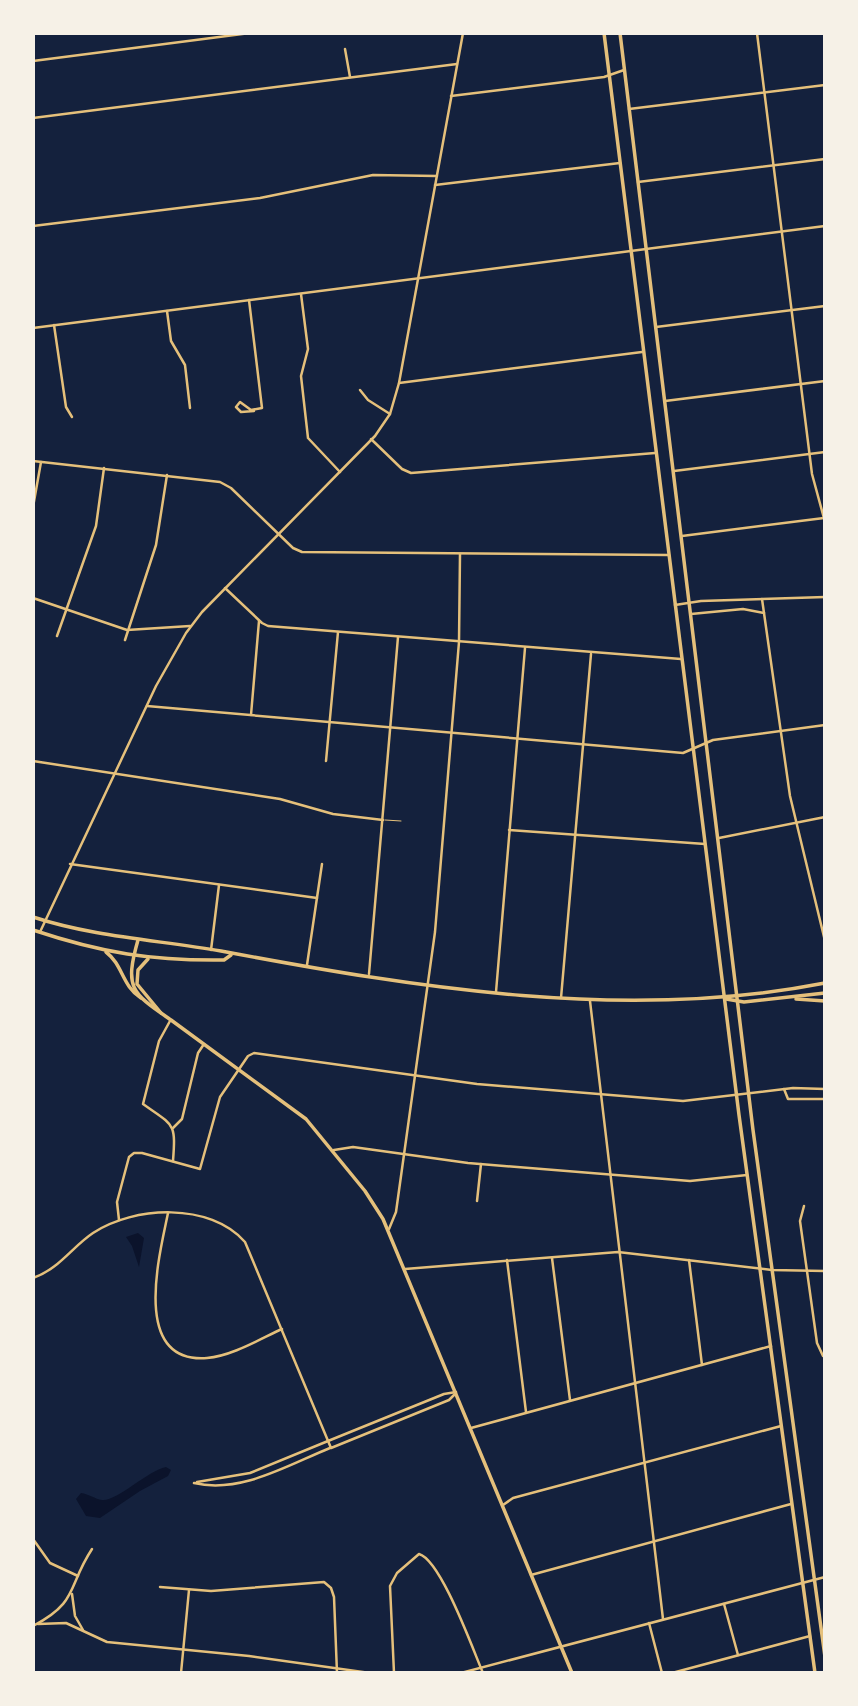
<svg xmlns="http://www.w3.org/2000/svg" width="858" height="1706" font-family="Barlow,sans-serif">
	<rect width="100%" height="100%" fill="#14213d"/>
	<!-- water -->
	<g fill="#0b132b">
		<polygon points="138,1233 144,1238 139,1267 132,1246 126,1237"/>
		<path d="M166,1467l5,3 -3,6 -28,15 -40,27 -14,-2 -10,-17 5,-6c8,1 14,6 21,7 14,2 45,-29 64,-33z"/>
	</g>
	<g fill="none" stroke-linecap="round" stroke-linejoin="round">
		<!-- service -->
		<polyline stroke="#e5c07b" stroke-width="1" points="385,820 401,821"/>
		<!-- minor -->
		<g stroke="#e5c07b" stroke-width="2.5">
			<polyline points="757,33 812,474 825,522"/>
			<polyline points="345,49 350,77"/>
			<polyline points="33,61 250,33"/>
			<polyline points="451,96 604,77 624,70"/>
			<polyline points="629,109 825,85"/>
			<polyline points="33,118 457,64"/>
			<polyline points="638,182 825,159"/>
			<polyline points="435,185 620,163"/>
			<polyline points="33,226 260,198 373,175 437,176"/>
			<polyline points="301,294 308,349 301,376 308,438 340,472"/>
			<polyline points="249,300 262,408 251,410 240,402 236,407 241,412 254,411"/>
			<polyline points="167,311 171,341 185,365 190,408"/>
			<polyline points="54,325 66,407 72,417"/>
			<polyline points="656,327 825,306"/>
			<polyline points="33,328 825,226"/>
			<polyline points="399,383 642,352"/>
			<polyline points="360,390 368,400 390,414"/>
			<polyline points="665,401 825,381"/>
			<polyline points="371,439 402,469 411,473 655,453"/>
			<polyline points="33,461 220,482 231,488 293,548 302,552 669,555"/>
			<polyline points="674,471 825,452"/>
			<polyline points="33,507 41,462"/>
			<polyline points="682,536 824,518"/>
			<polyline points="225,588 262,623 268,626 681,659"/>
			<polyline points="33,598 127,630 190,626"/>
			<polyline points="762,599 790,796 825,941"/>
			<polyline points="675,605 701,601 825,597"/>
			<polyline points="691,614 743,609 764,613"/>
			<polyline points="57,636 96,526 104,468"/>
			<polyline points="125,640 156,545 167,475"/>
			<polyline points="147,706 683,753 713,740 825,725"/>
			<polyline points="251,715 259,621"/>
			<polyline points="33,761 280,799 333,814 383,820"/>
			<polyline points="326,761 338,632"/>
			<polyline points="509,830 705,844"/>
			<polyline points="719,838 825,817"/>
			<polyline points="70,864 317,898"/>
			<polyline points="211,950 219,885"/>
			<polyline points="307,965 322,864"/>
			<polyline points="369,974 398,637"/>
			<polyline points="496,992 525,648"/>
			<polyline points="561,998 591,654"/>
			<polyline points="590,1001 663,1619"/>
			<path d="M170,1021l-11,20 -16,63c31,22 33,18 30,57"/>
			<polyline points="784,1089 788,1099 825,1099"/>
			<polyline points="173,1128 182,1119 198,1053 204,1044"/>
			<polyline points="334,1150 353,1147 468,1163 690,1181 747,1175"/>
			<polyline points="477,1201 481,1164"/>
			<polyline points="804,1206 800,1221 817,1343 823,1356"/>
			<path d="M168,1213c-8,40 -38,151 39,145 25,-2 53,-19 75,-29"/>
			<polyline points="119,1220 117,1202 129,1157 134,1153 142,1153 200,1169 220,1097 248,1056 254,1053 477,1084 683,1101 793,1088 825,1089"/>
			<polyline points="389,1229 396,1212 435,932 459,642 460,554"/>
			<polyline points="552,1258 570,1400"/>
			<polyline points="507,1260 526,1412"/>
			<polyline points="689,1260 702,1365"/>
			<polyline points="405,1269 618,1252 772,1270 825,1271"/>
			<polyline points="471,1428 771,1346"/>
			<polyline points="197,1482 250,1473 328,1441"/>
			<path d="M194,1483c47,11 94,-18 136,-35"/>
			<polyline points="503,1505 513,1498 781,1426"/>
			<polyline points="33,1539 50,1563 78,1576"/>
			<polyline points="531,1575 791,1504"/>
			<polyline points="160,1587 211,1591 324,1582 331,1588 334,1597 337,1673"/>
			<polyline points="72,1594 75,1616 83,1630"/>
			<polyline points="724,1604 738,1655"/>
			<polyline points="649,1623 662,1673"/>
			<path d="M33,1626c46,-24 34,-39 59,-77"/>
			<polyline points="181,1673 189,1590"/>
			<path d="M394,1673l-4,-87 7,-13 22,-19c22,6 54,96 64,119"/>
			<polyline points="672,1673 810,1636"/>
		</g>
		<!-- tertiary -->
		<g stroke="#e5c07b" stroke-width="2.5">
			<polyline points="40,932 156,686 186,633 202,612 375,436 390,414 399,383 463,33"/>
			<path d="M33,1278c26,-9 39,-31 60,-45 41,-27 117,-31 152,9l86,206 118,-48 7,-7"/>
			<polyline points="328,1441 444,1394 456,1392"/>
			<polyline points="38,1624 66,1623 107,1642 249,1656 370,1673"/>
			<polyline points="461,1673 825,1577"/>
		</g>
		<!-- secondary -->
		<g stroke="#e5c07b" stroke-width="3.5">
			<polyline points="604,33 739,1115 815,1673"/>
			<polyline points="620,33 753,1130 825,1657"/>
			<path d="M138,940c-14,49 -6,53 33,80l135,99 59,72 18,28 189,454"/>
		</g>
		<!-- primary -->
		<g stroke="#e5c07b" stroke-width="3.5">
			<path d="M33,917c61,20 125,23 188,34 197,37 405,71 604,32"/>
			<path d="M33,930c69,23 119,31 191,30l7,-5"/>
			<path d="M106,952c17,13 16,34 35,46"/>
			<polyline points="148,959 138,970 137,984 161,1013"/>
			<polyline points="726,999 744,1002 825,993"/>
			<polyline points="796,999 825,1001"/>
		</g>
	</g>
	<!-- border -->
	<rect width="858" height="1706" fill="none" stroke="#f6f1e7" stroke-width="70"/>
</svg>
